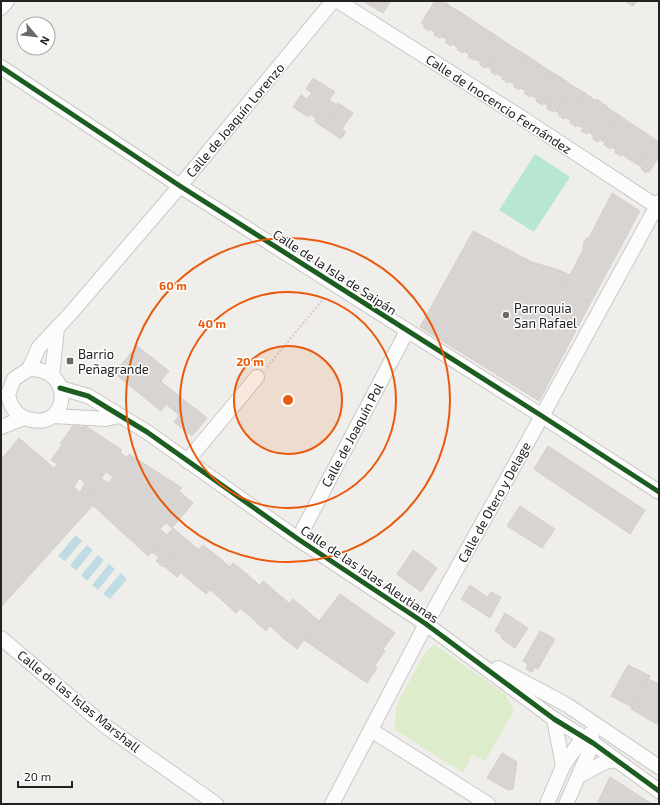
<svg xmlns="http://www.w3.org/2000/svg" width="660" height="805" font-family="'Exo 2',sans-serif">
	<rect width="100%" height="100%" fill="#f0eeeb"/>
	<!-- grass -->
	<polygon fill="#ddeccb" points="434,644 505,694 514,711 485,761 472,755 463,773 394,729 397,704 423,656"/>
	<!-- pitch -->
	<polygon fill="#b7e6d2" points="535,154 570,177 534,232 499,210"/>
	<!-- water -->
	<g fill="#bfdbe3">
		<polygon points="76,535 82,541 65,561 58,556"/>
		<polygon points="87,545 93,550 76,571 70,565"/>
		<polygon points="98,555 104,560 87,581 81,575"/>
		<polygon points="109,564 115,569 98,590 92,585"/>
		<polygon points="121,573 127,579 110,599 103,594"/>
	</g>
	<!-- building -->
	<g fill="#d7d4d2" stroke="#d3d0cc">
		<polygon points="363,1 391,1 383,13"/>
		<polygon points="435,1 443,1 449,5 432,30 430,29 429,31 423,27 425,25 421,23"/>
		<polygon points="625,1 637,1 633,6"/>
		<polygon points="448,5 460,12 443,37 441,37 440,38 434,35 435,33 432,30"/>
		<polygon points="460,12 471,19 454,45 452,44 451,46 445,42 447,40 443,37"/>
		<polygon points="471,19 482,27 466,52 464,51 463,53 457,50 458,48 454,45"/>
		<polygon points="482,27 494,34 477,60 475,59 474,60 468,57 469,55 466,52"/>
		<polygon points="494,34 505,42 488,67 486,66 485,68 479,64 481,62 477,60"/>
		<polygon points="505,42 516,49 499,75 497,73 496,75 491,72 492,70 488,67"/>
		<polygon points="516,49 528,56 511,82 509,81 508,83 502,79 503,77 499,75"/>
		<polygon points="528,56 539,64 522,89 520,88 519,90 513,86 515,84 511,82"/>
		<polygon points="539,64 550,71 534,97 531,95 530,97 524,93 526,91 522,89"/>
		<polygon points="550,71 562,78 545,104 543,103 542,105 536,101 537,99 534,97"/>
		<polygon points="313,78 335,92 329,100 337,105 338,103 353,113 345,124 307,99 312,93 306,89"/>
		<polygon points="562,78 573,86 556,111 554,110 553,112 547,109 548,106 545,104"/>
		<polygon points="573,86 585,93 568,119 566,117 564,119 558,115 560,113 556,111"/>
		<polygon points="585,93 596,101 579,126 577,125 576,127 570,123 571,121 568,119"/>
		<polygon points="301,95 345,124 342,130 346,132 341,139 314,121 316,118 310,114 308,117 293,107"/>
		<polygon points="597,99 608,107 590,133 588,132 587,134 581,131 583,128 579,126"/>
		<polygon points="607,108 619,115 602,141 600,139 598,142 592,138 594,136 590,133"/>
		<polygon points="619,115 630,123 613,148 611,147 610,149 604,145 605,143 602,141"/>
		<polygon points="630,123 641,130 624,156 622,154 621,156 615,153 616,150 613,148"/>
		<polygon points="641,130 654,139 638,165 624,156"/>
		<polygon points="654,139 659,142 659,157 649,172 647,171 646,173 641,169 642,167 638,165"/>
		<polygon points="612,193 640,211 591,302 567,290 568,287 554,280 559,270 570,275 583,250 584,241 590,236"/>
		<polygon points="473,231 532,262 559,270 554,280 568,287 567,290 591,302 539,401 420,327"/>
		<polygon points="137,346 169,371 146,399 114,373"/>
		<polygon points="160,381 207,418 192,436 174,422 179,415 166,404 161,411 146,399"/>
		<polygon points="75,423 82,428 84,425 122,450 120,452 121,454 97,483 86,499 80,493 85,483 79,478 74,487 54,468 57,464 51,460 62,445 60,444"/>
		<polygon points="19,438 46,461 1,516 1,460"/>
		<polygon points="548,446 645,510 630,534 534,469"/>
		<polygon points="121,454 127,457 129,454 182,488 179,491 193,503 172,528 166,523 160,529 167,535 148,556 86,499 101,478 108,483 113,477 106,472"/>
		<polygon points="46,461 93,505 1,607 1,516"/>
		<polygon points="520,506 555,529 542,548 507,526"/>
		<polygon points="173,528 186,539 163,567 156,561 159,557 152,552"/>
		<polygon points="186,539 199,550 177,577 164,566"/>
		<polygon points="203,545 217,556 194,584 180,572"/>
		<polygon points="413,550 437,568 421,592 397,574"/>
		<polygon points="217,556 230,567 206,594 194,584"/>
		<polygon points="233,563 247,574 223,601 210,590"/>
		<polygon points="247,574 259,585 236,613 223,601"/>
		<polygon points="263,581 276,592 253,619 240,608"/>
		<polygon points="470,585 487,597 491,592 501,597 490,618 461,599"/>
		<polygon points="276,592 289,603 266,631 253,619"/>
		<polygon points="340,594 395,633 383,649 385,651 375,665 377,668 367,683 304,640"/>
		<polygon points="293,599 306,610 283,638 270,626"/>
		<polygon points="306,610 319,621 297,649 283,638"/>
		<polygon points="505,613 528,628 515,648 501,638 502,636 495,631"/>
		<polygon points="540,631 555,639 538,669 535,667 532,672 526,669 528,664 523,661"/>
		<polygon points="628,665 650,676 632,707 611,696"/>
		<polygon points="648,679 659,684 659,700 648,719 631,709"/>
		<polygon points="659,700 659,725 648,719"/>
		<polygon points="502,753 517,762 513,789 508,790 487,778"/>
		<polygon points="610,777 652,804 597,804"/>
	</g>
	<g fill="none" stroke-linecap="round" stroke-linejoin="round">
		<defs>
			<g id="street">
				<polyline points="338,1 516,114 659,208"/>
				<polyline points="1,8 7,1"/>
				<polyline points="1,67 180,186 542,416 659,492"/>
				<path d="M29,369c47,-1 40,63 -1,50 -12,-3 -18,-13 -20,-25l6,-15 15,-10 10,-22 32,-34 109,-127 153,-185"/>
				<polyline points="52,376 57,328"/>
				<polyline points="60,388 88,396 147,432 298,539 426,624 554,719 593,743 659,791"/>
				<polyline points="53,416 106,419 119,416"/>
				<polyline points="1,427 24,418"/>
				<polyline points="187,461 257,377"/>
				<polyline points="298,539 407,331"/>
				<polyline points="1,638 105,726 216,804"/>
				<polyline points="498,668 567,705 659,767"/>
				<polyline points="371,730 488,804"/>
				<polyline points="563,766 583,737 590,735 592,735"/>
				<polyline points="579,776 605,762 616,760"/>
				<polyline points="332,804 426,624 542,416 659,202"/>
				<polyline points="547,804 563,766 554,719"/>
				<polyline points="566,804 593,743 590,734"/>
			</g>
		</defs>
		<!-- street casing -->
		<use href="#street" stroke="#c9c8c7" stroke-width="16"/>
		<!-- path -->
		<polyline stroke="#dccecd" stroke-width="2.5" stroke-dasharray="2 2" stroke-linecap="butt" points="267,367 325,297"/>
		<!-- street -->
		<use href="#street" stroke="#fdfcfc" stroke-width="14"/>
		<defs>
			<g id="cycleway">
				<polyline points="1,67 180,186 542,416 659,492"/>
				<polyline points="60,388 88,396 147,432 298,539 426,624 554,719 593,743 659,791"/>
			</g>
		</defs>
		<!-- cycleway casing -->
		<use href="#cycleway" stroke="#fff" stroke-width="8"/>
		<!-- cycleway -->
		<use href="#cycleway" stroke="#1b5e20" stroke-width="5"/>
	</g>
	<!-- distance rings -->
	<circle cx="288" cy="400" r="54" fill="#e8590c" fill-opacity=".12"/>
	<g fill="none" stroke="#e8590c" stroke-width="2">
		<circle cx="288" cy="400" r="54"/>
		<circle cx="288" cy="400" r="108"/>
		<circle cx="288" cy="400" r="162"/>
	</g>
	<!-- markers -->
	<g fill="#6a6968" stroke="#fff" stroke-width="1.5">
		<circle cx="506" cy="315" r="4"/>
		<rect x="66" y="357" width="8" height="8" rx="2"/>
	</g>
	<g text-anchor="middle" stroke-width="3" stroke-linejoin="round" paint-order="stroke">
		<!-- street labels -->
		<g font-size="13" fill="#222" stroke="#fff">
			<text transform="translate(499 104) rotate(33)" y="5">Calle de Inocencio Fernández</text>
			<text transform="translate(235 120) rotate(-50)" y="5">Calle de Joaquín Lorenzo</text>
			<text transform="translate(335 272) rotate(33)" y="5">Calle de la Isla de Saipán</text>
			<text transform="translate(352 435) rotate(-62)" y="5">Calle de Joaquín Pol</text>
			<text transform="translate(494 502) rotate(-61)" y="5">Calle de Otero y Delage</text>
			<text transform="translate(370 574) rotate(34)" y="5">Calle de las Islas Aleutianas</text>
			<text transform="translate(79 701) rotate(39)" y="5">Calle de las Islas Marshall</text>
		</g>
		<!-- poi labels -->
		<g font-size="13" fill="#222" stroke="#fff" text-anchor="start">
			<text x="514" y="313">Parroquia<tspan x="514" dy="15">San Rafael</tspan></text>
			<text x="78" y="359">Barrio<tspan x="78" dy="15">Peñagrande</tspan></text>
		</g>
	</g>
	<circle cx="288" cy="400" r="6" fill="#e8590c" stroke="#fff" stroke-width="2"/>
	<g font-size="12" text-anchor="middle" font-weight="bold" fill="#e8590c" stroke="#fff" stroke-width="3" stroke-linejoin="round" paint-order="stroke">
		<text x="173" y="290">60 m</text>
		<text x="212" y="328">40 m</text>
		<text x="250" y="366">20 m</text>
	</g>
	<!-- border -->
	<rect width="660" height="805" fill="none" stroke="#222222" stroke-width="4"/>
	<!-- north arrow -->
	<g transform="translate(36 36) rotate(118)"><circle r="19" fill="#ffffff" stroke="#a7a7a7"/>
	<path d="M0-3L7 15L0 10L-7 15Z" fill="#6a6968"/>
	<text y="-6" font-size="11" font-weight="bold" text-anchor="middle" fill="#222222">N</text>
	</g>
	<!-- scale -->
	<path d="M18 781v6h54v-6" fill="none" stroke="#222222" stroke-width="2"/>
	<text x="24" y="781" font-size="12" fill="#222222" stroke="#ffffff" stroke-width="3" paint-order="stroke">20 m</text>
</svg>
